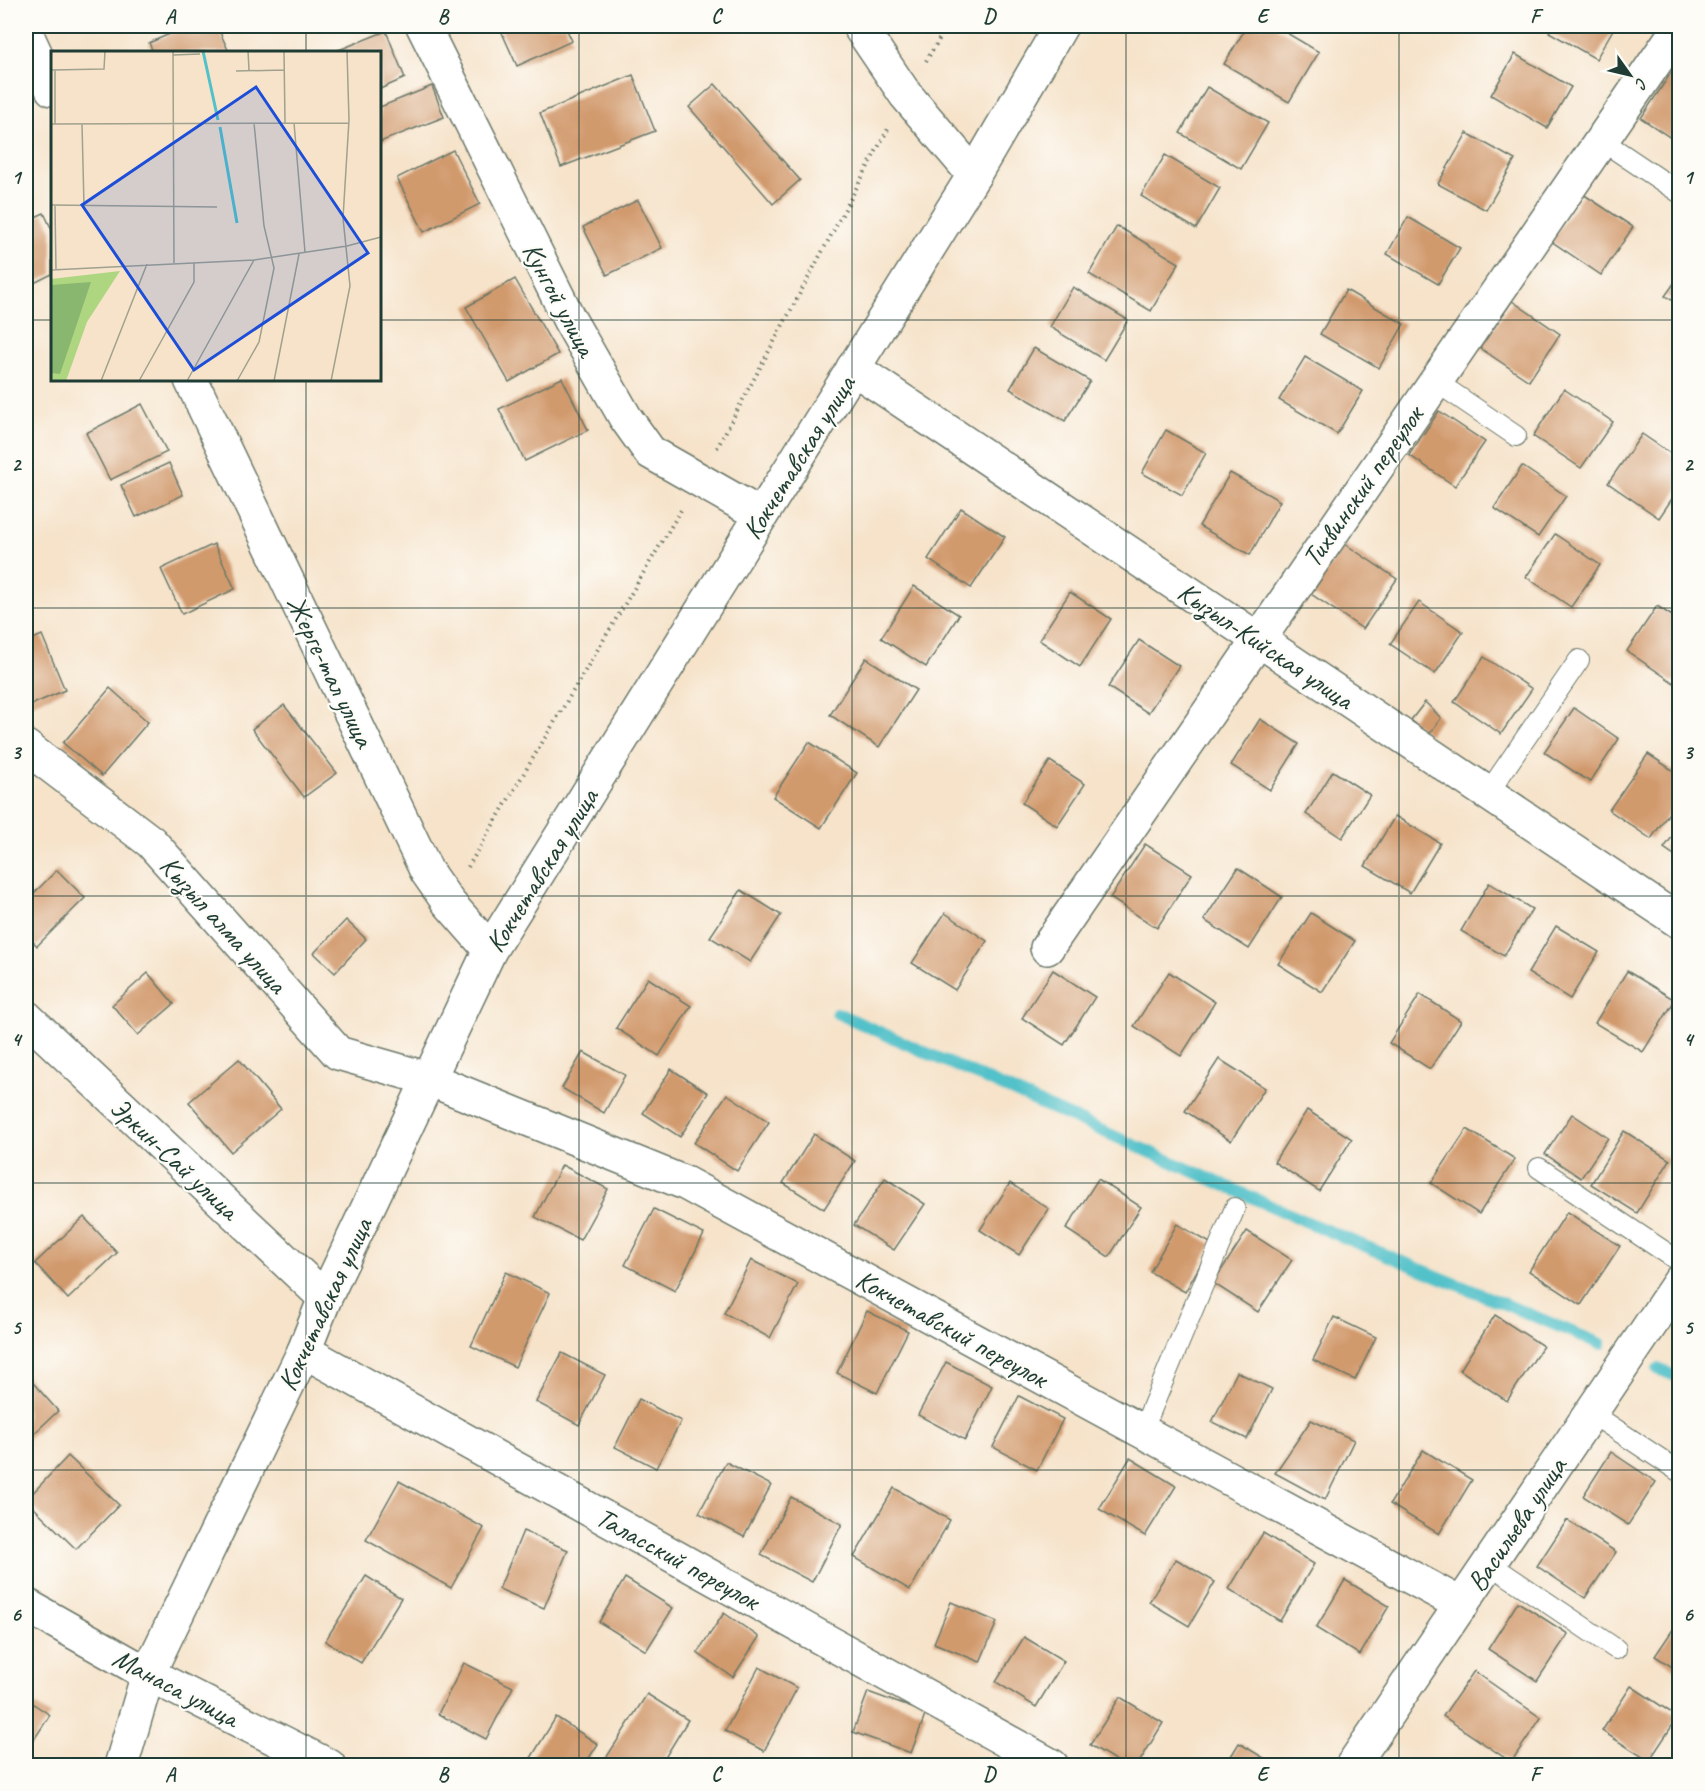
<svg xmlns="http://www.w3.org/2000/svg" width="1705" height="1791" font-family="Caveat,sans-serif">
	<rect width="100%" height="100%" fill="#fdfcf7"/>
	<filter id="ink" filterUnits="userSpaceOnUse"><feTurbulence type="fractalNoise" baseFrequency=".0167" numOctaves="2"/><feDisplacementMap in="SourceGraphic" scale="12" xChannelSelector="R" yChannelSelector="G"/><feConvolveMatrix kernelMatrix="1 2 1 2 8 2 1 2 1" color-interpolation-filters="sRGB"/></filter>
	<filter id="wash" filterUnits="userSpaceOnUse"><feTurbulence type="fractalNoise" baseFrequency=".008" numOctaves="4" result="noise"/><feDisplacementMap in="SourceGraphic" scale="24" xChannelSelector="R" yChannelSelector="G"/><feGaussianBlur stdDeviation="1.35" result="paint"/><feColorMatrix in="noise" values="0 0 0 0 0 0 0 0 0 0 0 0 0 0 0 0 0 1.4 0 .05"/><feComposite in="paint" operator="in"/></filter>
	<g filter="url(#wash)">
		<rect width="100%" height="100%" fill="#f6e3ca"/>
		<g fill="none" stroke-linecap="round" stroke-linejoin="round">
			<!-- stream -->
			<g stroke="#53c1c9" stroke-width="12">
				<polyline points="837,1013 1314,1225 1601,1344"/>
				<polyline points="1658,1369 1680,1378"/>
			</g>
		</g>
		<g id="blocks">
			<!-- building -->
			<g fill="#d19a6d">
				<polygon points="188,26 217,26 229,52 153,52 149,43"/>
				<polygon points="499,26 565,26 572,41 517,66"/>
				<polygon points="1247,26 1275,26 1319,52 1289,102 1224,64"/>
				<polygon points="1553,26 1615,26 1596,59 1549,32"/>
				<polygon points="386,31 405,78 380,89 380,52 334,52"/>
				<polygon points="1515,54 1571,87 1547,128 1491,95"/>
				<polygon points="1673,70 1680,74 1680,144 1641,118"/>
				<polygon points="633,75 655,131 561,167 540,113"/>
				<polygon points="715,84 800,180 773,204 689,107"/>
				<polygon points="432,86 444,117 380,142 380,107"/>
				<polygon points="1207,87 1268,123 1241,169 1180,133"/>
				<polygon points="1467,133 1515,160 1486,210 1438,184"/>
				<polygon points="453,150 480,204 424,232 397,178"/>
				<polygon points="1165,155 1220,188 1196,229 1141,196"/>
				<polygon points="1583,194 1633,227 1601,275 1551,241"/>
				<polygon points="638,200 662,248 607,275 583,227"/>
				<polygon points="44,213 52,230 52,274 26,287 26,221"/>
				<polygon points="1408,217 1460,248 1438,284 1387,254"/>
				<polygon points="1117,226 1179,263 1151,311 1089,274"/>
				<polygon points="1680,275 1680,305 1665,296"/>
				<polygon points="515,279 558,354 509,382 466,307"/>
				<polygon points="1073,287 1128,320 1104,360 1050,327"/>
				<polygon points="1346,290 1404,324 1379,368 1320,334"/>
				<polygon points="1512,301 1560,334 1529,381 1480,348"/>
				<polygon points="1034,348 1090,381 1065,421 1010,389"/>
				<polygon points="1305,357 1363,391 1337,434 1279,400"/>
				<polygon points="562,378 588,430 525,461 499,409"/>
				<polygon points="1564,389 1613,422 1581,468 1533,436"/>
				<polygon points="142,404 167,452 110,480 86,433"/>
				<polygon points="1439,411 1485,442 1455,486 1409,455"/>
				<polygon points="1166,430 1206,453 1182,495 1142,473"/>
				<polygon points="1642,434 1680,460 1680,487 1659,518 1608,483"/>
				<polygon points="169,463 183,495 136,517 121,485"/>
				<polygon points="1522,466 1566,496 1538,537 1494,508"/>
				<polygon points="1230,473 1280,501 1250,555 1199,526"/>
				<polygon points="961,508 1005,537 971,588 928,559"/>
				<polygon points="1555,534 1600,565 1571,607 1526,577"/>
				<polygon points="214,544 235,589 182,614 161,569"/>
				<polygon points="1345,544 1397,579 1363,629 1311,594"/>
				<polygon points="914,586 959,615 926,667 881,638"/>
				<polygon points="1070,592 1111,619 1080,667 1039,640"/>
				<polygon points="1419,602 1463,632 1435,674 1390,644"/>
				<polygon points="1657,606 1680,621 1680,674 1674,683 1627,651"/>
				<polygon points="42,635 65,690 26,707 26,642"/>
				<polygon points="1139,640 1179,666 1148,713 1108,687"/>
				<polygon points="1484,657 1532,689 1501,734 1454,702"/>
				<polygon points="866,658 916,690 879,747 830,715"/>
				<polygon points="110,688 148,722 102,776 63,743"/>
				<polygon points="1425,702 1441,718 1429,735 1411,720"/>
				<polygon points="284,705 337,773 304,797 252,729"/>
				<polygon points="1574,708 1619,739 1590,782 1544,752"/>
				<polygon points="1260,719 1299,744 1270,790 1231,765"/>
				<polygon points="809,742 857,773 821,828 773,797"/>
				<polygon points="1648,754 1680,775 1680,797 1651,839 1609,810"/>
				<polygon points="1050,761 1085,784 1057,826 1022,803"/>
				<polygon points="1333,771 1370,795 1342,838 1306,814"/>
				<polygon points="1395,816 1440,843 1410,893 1365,866"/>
				<polygon points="1680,826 1680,859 1664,848"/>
				<polygon points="1145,844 1192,874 1157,928 1110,898"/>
				<polygon points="1238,868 1282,897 1249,949 1204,920"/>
				<polygon points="57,870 85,898 37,946 26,934 26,901"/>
				<polygon points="1489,883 1532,909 1504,956 1461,931"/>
				<polygon points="741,890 781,915 750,962 710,937"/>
				<polygon points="945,913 987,941 955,990 912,963"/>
				<polygon points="1311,913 1355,941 1322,992 1278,964"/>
				<polygon points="346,920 366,939 335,973 314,953"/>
				<polygon points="1556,926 1599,952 1570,999 1528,973"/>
				<polygon points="1053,970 1095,997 1064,1045 1022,1018"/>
				<polygon points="1627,971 1675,1000 1643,1052 1595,1023"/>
				<polygon points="1169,972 1215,1002 1181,1056 1134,1026"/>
				<polygon points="148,973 174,1004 138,1035 112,1005"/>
				<polygon points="648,978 691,1006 659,1056 616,1028"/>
				<polygon points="1420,994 1461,1021 1430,1069 1389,1043"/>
				<polygon points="583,1052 625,1075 604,1113 562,1088"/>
				<polygon points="239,1059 281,1109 231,1152 189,1102"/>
				<polygon points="1219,1059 1265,1088 1231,1141 1185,1111"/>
				<polygon points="671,1069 708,1093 680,1137 643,1113"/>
				<polygon points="727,1094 769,1122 737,1171 694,1143"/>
				<polygon points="1307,1110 1352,1139 1319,1191 1274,1162"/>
				<polygon points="1572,1114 1608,1138 1581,1178 1545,1154"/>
				<polygon points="1467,1129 1515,1159 1479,1214 1431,1183"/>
				<polygon points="1624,1131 1670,1160 1637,1213 1591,1184"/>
				<polygon points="814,1134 855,1161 824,1209 783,1183"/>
				<polygon points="562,1165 608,1189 580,1240 535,1217"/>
				<polygon points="885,1178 925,1204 894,1250 854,1225"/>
				<polygon points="1098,1179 1141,1207 1109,1257 1066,1229"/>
				<polygon points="1010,1183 1049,1209 1019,1255 980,1230"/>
				<polygon points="654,1209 704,1234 675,1291 625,1265"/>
				<polygon points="1567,1212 1620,1246 1581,1305 1529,1271"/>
				<polygon points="84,1217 117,1253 68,1299 35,1263"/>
				<polygon points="1177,1224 1212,1244 1185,1292 1150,1272"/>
				<polygon points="1247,1231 1292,1260 1258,1312 1213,1283"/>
				<polygon points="751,1260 798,1284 770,1338 724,1313"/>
				<polygon points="506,1272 550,1293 515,1367 471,1346"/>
				<polygon points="867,1311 908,1331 877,1393 837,1373"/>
				<polygon points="1495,1315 1543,1346 1507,1401 1460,1370"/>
				<polygon points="1334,1317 1376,1337 1355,1380 1313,1360"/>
				<polygon points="562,1353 605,1375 579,1425 536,1402"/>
				<polygon points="946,1362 992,1386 965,1440 918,1415"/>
				<polygon points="1237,1372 1272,1389 1247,1439 1212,1422"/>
				<polygon points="26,1375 58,1411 26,1441"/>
				<polygon points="1019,1396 1063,1419 1037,1470 993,1447"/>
				<polygon points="639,1399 681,1421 656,1468 615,1447"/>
				<polygon points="1311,1420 1354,1440 1325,1500 1275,1473"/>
				<polygon points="1423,1450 1472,1480 1439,1534 1390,1504"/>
				<polygon points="1611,1452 1656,1482 1628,1525 1583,1496"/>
				<polygon points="68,1456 119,1505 76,1549 26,1500"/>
				<polygon points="1130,1458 1176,1486 1145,1536 1099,1509"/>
				<polygon points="726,1462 771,1485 744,1537 699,1513"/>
				<polygon points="399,1481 484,1528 451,1588 366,1540"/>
				<polygon points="894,1488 950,1520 910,1590 854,1557"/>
				<polygon points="791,1497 842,1524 812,1582 761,1555"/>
				<polygon points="1567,1520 1616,1552 1585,1598 1537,1566"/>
				<polygon points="523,1531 568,1550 544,1608 499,1589"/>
				<polygon points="1263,1533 1314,1564 1280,1621 1229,1589"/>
				<polygon points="1176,1559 1215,1582 1189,1626 1149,1602"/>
				<polygon points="366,1576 401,1598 361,1663 325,1641"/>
				<polygon points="625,1578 673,1608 646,1651 599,1622"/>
				<polygon points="1345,1580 1389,1606 1360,1655 1316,1628"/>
				<polygon points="951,1602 997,1622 980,1662 934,1643"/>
				<polygon points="1518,1602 1568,1634 1537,1681 1488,1649"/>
				<polygon points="724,1613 759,1637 733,1677 697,1653"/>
				<polygon points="1680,1619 1680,1672 1655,1656"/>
				<polygon points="1024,1637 1064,1661 1036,1707 996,1682"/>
				<polygon points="464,1663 513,1687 486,1739 438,1714"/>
				<polygon points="759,1667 797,1688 764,1751 725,1731"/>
				<polygon points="1474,1671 1541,1718 1511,1762 1443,1716"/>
				<polygon points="1631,1686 1678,1717 1649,1761 1602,1731"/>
				<polygon points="868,1692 926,1713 911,1753 853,1732"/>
				<polygon points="647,1694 688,1720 660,1766 601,1766"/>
				<polygon points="1120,1697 1163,1723 1137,1766 1125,1766 1090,1745"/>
				<polygon points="26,1699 50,1715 26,1752"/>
				<polygon points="556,1717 598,1744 584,1766 526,1766"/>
				<polygon points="1239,1743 1277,1766 1225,1766"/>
			</g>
		</g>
	</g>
	<g filter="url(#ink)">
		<use href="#blocks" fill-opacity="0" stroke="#6a7768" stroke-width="1.5"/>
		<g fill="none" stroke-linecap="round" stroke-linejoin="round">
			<defs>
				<g id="lane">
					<polyline points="1601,140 1680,193"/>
					<polyline points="1435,381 1516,436"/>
					<polyline points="1488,793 1579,660"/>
					<polyline points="1539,1168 1680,1262"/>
					<polyline points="1591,1413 1680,1472"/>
					<polyline points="1142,1432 1235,1208"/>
					<polyline points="1490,1564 1616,1649"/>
				</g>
				<g id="street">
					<polyline points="423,26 569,319 625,417 650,452 761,515"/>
					<polyline points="859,26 905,94 974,175"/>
					<polyline points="26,33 52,89"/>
					<polyline points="853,368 1680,922"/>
					<polyline points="191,380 427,872 448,902 490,950"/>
					<polyline points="26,747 151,842 338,1053 429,1079 685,1183 1462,1605"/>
					<polyline points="1047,948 1680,26"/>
					<polyline points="26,1017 325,1298"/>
					<polyline points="304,1351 1052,1766"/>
					<polyline points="121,1766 148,1674 304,1351 325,1298 490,950 974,175 1061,26"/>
					<polyline points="1352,1766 1680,1281"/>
				</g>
				<polyline id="secondary" points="26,1605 148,1674 329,1766"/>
			</defs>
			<!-- lane casing -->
			<use href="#lane" stroke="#6a7768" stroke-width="22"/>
			<!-- street casing -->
			<use href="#street" stroke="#6a7768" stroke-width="36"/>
			<!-- secondary casing -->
			<use href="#secondary" stroke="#6a7768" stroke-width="36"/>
			<!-- path -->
			<g stroke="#6a7768" stroke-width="4" stroke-dasharray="1.5 4.5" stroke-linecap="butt">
				<polyline points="926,61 947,26"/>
				<polyline points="717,448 888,129"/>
				<polyline points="468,867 681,510"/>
			</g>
			<!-- lane -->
			<use href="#lane" stroke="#fff" stroke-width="20"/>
			<!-- street -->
			<use href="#street" stroke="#fff" stroke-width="33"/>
			<!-- secondary -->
			<use href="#secondary" stroke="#fff" stroke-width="33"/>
		</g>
	</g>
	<!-- grid -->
	<path fill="none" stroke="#1f3d34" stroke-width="1.5" stroke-opacity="0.55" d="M306,26v26M579,26v1740M852,26v1740M1126,26v1740M1399,26v1740M26,320h26M380,320h1300M306,380v1386M26,608h1654M26,896h1654M26,1183h1654M26,1470h1654"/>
	<g text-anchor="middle" stroke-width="4.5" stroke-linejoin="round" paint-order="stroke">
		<!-- street labels -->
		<g font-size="28" fill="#1f3d34" stroke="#fdfcf7">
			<text transform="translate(560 299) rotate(62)" y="10">Кунгой улица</text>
			<text transform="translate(798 457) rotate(-58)" y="10">Кокчетавская улица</text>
			<text transform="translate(1362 486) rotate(-55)" y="10">Тихвинский переулок</text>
			<text transform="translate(1266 645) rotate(34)" y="10">Кызыл-Кийская улица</text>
			<text transform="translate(331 671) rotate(64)" y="10">Жерге-тал улица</text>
			<text transform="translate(541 870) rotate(-58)" y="10">Кокчетавская улица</text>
			<text transform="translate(224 924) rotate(48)" y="10">Кызыл алма улица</text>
			<text transform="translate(175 1158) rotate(43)" y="10">Эркин-Сай улица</text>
			<text transform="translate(324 1304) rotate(-65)" y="10">Кокчетавская улица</text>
			<text transform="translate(952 1328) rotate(29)" y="10">Кокчетавский переулок</text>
			<text transform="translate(1516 1524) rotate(-56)" y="10">Васильева улица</text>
			<text transform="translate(678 1558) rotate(29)" y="10">Таласский переулок</text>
			<text transform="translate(176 1687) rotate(28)" y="10">Манаса улица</text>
		</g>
	</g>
	<!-- overview -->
	<g transform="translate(51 51)">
		<rect width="330" height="330" fill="#f6e3ca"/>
		<path d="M69,220l-33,51 -21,59h-15v-102z" fill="#aed681"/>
		<path d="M40,231l-31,92 -9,-1v-88z" fill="#8ab76f"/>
		<path fill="none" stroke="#53c1c9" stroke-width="3" d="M152,0l15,69M169,76l17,96"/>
		<path fill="none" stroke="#a0a18e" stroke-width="1.5" d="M122,0l1,212M197,0l1,19M233,0l1,72M122,4l27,-1M0,19l53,-1 1,-18M185,20l49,-1M243,72l11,129M0,73l298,-1M4,73v-54M31,73l2,82M0,154l166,2M4,154l1,65M0,219l203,-10 93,-14 34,-9M50,330l46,-117M88,330l55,-99v-19M136,330l67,-121M186,330l22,-39 15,-74 -10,-42 -10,-103M223,330l25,-127M280,330l19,-95 -7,-68 6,-98 -2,-69"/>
		<path fill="#1d4ed8" fill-opacity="0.15" stroke="#1d4ed8" stroke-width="3" d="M205,36l112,166 -174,117 -112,-165z"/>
		<rect width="330" height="330" fill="none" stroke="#1f3d34" stroke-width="3"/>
	</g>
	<!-- margin -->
	<rect width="1705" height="1791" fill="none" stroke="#fdfcf7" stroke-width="66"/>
	<!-- north arrow -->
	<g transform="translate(1630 75) rotate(124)" stroke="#fdfcf7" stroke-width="4.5" paint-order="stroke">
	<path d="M0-4.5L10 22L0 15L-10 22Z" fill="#1f3d34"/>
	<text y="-9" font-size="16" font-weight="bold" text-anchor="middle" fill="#1f3d34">С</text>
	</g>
	<rect x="33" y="33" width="1639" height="1725" fill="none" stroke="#1f3d34" stroke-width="2"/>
	<g font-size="20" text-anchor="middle" font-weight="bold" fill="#1f3d34">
		<text x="170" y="23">A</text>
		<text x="443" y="23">B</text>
		<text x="716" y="23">C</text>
		<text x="989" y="23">D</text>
		<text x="1262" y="23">E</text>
		<text x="1535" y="23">F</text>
		<text x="16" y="184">1</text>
		<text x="1688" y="184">1</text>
		<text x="16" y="471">2</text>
		<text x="1688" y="471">2</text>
		<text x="16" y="759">3</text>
		<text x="1688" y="759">3</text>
		<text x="16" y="1046">4</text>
		<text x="1688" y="1046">4</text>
		<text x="16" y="1334">5</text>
		<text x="1688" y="1334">5</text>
		<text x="16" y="1621">6</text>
		<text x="1688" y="1621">6</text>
		<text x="170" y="1781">A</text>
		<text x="443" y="1781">B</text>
		<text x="716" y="1781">C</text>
		<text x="989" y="1781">D</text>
		<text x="1262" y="1781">E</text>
		<text x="1535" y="1781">F</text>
	</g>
</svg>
